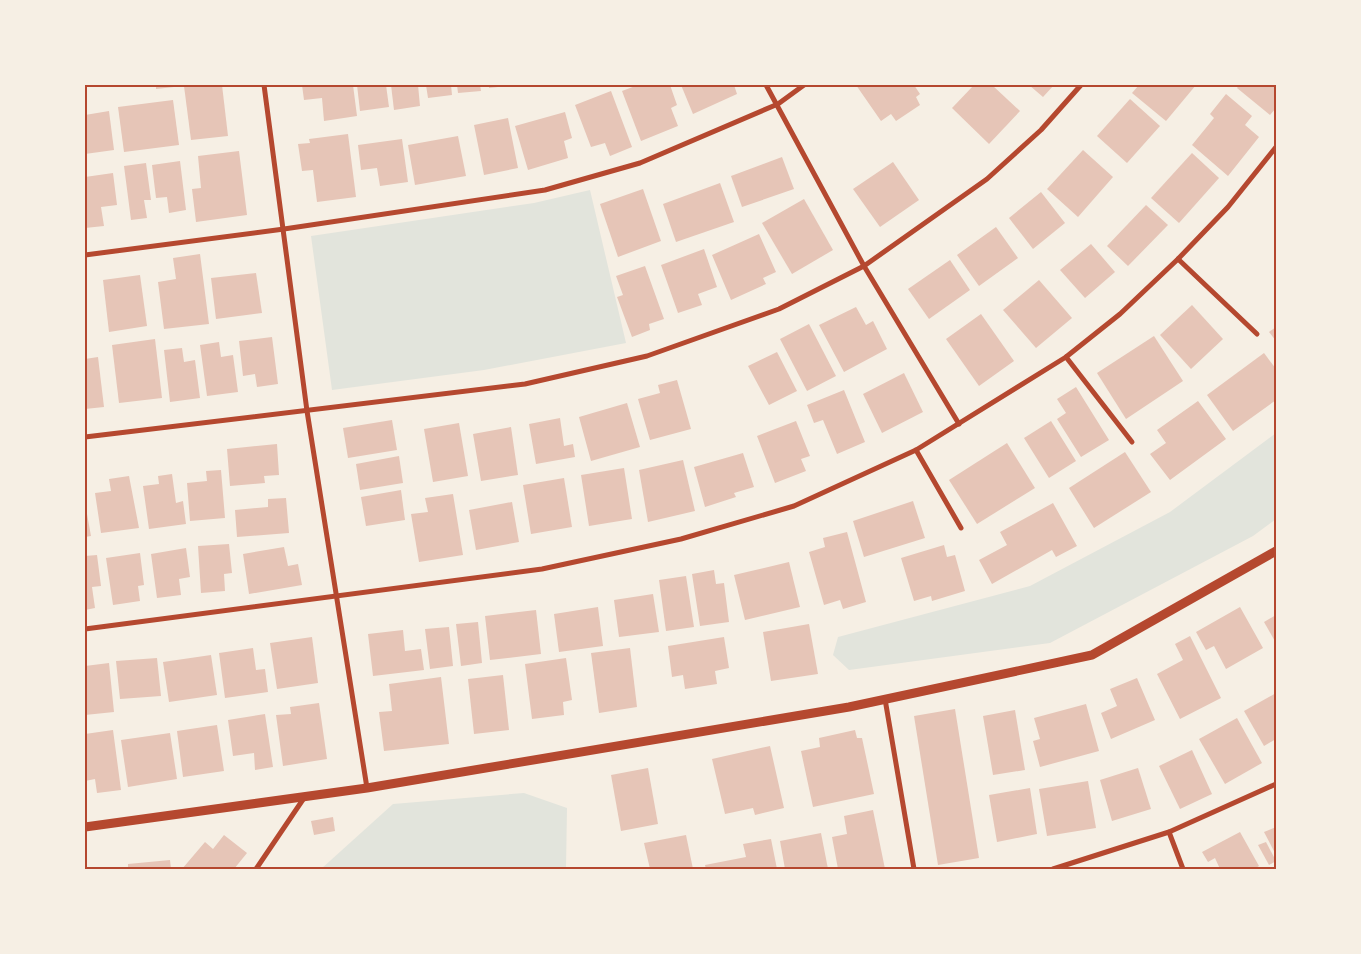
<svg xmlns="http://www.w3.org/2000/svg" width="1361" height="954" font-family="'Titillium Web',sans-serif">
	<rect width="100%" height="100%" fill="#f6efe4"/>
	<!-- green -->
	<g fill="#e2e4dc">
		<polygon points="590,190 626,343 484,370 332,390 311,236 534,203"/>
		<polygon points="1276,433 1276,519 1253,536 1050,643 849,670 833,655 838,637 1030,586 1170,512"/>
		<polygon points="524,793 567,808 566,869 321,869 393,804"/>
	</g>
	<!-- building -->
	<g fill="#e6c5b7">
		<polygon points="156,85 174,85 174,87 156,89"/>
		<polygon points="222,85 228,136 191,140 184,86"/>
		<polygon points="302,85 353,85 357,116 324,121 322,98 304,100"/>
		<polygon points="357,85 386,85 389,107 360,111"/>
		<polygon points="391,85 418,85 420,106 394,110"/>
		<polygon points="426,85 451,85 452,95 428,98"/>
		<polygon points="457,85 480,85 481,91 458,93"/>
		<polygon points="489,85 507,85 507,86 489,88"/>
		<polygon points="638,85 670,85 677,105 671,108 678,126 641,141 622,91"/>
		<polygon points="681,85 734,85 737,94 693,114"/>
		<polygon points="856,85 914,85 920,94 916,97 920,105 896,121 891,114 881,121"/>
		<polygon points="974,85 992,85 1020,111 989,144 952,108"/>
		<polygon points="1029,85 1054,85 1043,97"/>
		<polygon points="1139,85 1196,85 1166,121 1132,93"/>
		<polygon points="1239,85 1276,85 1276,108 1270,115 1237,88"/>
		<polygon points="611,91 632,147 610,156 605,143 591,147 575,105"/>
		<polygon points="1226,94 1252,116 1245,125 1259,137 1228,176 1192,145 1214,118 1210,114"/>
		<polygon points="1130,99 1160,126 1127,163 1097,136"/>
		<polygon points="173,100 179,145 124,152 118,107"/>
		<polygon points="109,111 114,150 85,154 85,115"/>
		<polygon points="565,112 572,138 564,141 568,158 528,170 515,126"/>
		<polygon points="508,118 518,168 484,175 474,125"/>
		<polygon points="348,134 356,197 317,202 313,170 302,171 298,144 310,143 309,139"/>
		<polygon points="458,136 466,176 415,185 408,145"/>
		<polygon points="402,139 408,182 380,186 377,168 361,170 358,145"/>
		<polygon points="1083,150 1113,177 1078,217 1047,189"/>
		<polygon points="239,151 247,215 196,222 192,189 201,188 198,156"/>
		<polygon points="1192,153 1219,178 1179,223 1151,198"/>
		<polygon points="782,157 794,189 742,207 731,176"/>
		<polygon points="180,161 186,210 169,213 167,197 156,198 152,165"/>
		<polygon points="893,162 919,200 880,227 853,189"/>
		<polygon points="146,163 151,200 144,200 147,218 131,220 124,166"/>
		<polygon points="113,173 117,205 101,207 104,226 85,228 85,177"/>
		<polygon points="720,183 734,222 676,242 663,204"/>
		<polygon points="643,189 661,241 618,257 600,204"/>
		<polygon points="1041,192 1065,223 1033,249 1009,218"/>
		<polygon points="804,199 833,250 792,274 762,223"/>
		<polygon points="1146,205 1168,225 1128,266 1107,246"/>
		<polygon points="996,227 1018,258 979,286 957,255"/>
		<polygon points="759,234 776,272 763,278 766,284 731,300 712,255"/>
		<polygon points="1091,244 1115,272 1085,298 1060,270"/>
		<polygon points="704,249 717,287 698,294 702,305 678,313 661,265"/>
		<polygon points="200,254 209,324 164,329 158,282 176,279 173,258"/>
		<polygon points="950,260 970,290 929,319 908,289"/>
		<polygon points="645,266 664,319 649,324 650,330 632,337 617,297 623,295 616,276"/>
		<polygon points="256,273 262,313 216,319 211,278"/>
		<polygon points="140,275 147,326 109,332 103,280"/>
		<polygon points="1039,280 1072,318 1036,348 1003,310"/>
		<polygon points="1192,305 1223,339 1191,369 1160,335"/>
		<polygon points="856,307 866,325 873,321 887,349 844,372 819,325"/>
		<polygon points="981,314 1014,361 979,386 946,339"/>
		<polygon points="809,324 836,376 807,391 780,339"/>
		<polygon points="1276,327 1276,341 1269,332"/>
		<polygon points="1154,336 1183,381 1126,419 1097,373"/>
		<polygon points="272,337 278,384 257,387 255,374 243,376 239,341"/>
		<polygon points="155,339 162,398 119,403 112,345"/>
		<polygon points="219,342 221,357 233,355 238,392 207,396 200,345"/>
		<polygon points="182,348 184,362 195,360 200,398 170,402 164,350"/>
		<polygon points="777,352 797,391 769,405 748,366"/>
		<polygon points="1264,353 1276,369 1276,400 1233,431 1207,395"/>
		<polygon points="98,357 104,407 85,409 85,359"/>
		<polygon points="904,373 923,412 882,433 863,394"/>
		<polygon points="677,380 691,429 650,440 638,399 660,393 658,385"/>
		<polygon points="1076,387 1109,440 1081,457 1057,419 1066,413 1057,399"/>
		<polygon points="844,390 865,442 837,454 823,420 814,423 807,405"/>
		<polygon points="1198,401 1226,439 1170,480 1150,454 1166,443 1157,430"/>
		<polygon points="627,403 640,447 591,461 579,417"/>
		<polygon points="560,418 564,446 573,444 575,457 536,464 529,424"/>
		<polygon points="392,420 397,450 348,458 343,428"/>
		<polygon points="796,421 810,456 801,459 806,471 775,483 757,436"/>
		<polygon points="1051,421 1076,461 1049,478 1024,438"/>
		<polygon points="459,423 468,476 433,482 424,429"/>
		<polygon points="511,427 518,475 481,481 473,434"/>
		<polygon points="1007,443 1035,488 977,524 949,480"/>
		<polygon points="277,444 279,475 264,476 265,483 230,486 227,449"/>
		<polygon points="1125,452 1151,492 1094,528 1069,488"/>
		<polygon points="743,453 754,487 734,493 736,497 705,507 694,467"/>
		<polygon points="399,456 403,483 360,490 356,464"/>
		<polygon points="683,460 695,511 648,522 639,470"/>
		<polygon points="624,468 632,519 589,526 581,475"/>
		<polygon points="221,470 225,518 190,521 187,483 207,481 206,471"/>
		<polygon points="172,474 176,503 183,501 186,524 149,529 143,486 159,484 158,476"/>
		<polygon points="129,476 139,528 101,533 95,493 111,491 109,479"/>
		<polygon points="564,478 572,527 531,534 523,485"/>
		<polygon points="401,490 405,520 366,526 361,497"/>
		<polygon points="453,494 463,555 419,562 411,514 428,512 425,498"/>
		<polygon points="286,498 289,533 237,537 235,510 268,507 268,499"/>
		<polygon points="913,501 925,538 864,557 853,521"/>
		<polygon points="512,502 519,542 476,550 469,510"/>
		<polygon points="85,503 91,536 85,537"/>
		<polygon points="1053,503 1077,546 1056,557 1052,550 992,584 979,560 1007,545 1000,532"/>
		<polygon points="847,532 866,602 843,609 840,600 824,605 809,552 825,547 823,538"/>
		<polygon points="229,544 232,573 224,574 225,591 201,593 198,546"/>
		<polygon points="944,545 947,557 955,555 965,591 932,601 931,596 914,601 901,558"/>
		<polygon points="284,547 288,566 298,564 302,585 249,594 243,554"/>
		<polygon points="186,548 190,577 179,579 181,595 157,598 151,554"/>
		<polygon points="140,553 144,585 138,586 140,601 113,605 106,558"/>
		<polygon points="97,555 101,586 92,587 95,608 85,610 85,556"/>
		<polygon points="789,562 800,607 745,620 734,575"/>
		<polygon points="714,570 716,584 724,583 729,622 700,626 692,574"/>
		<polygon points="686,576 694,627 666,631 659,580"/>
		<polygon points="653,594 659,632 619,637 614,600"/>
		<polygon points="598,607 603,646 559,652 554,614"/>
		<polygon points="1240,607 1263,648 1226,669 1214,646 1206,650 1196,632"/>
		<polygon points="536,610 541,654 490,660 485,616"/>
		<polygon points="1276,615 1276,643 1264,622"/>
		<polygon points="478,622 482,663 461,666 456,624"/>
		<polygon points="809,624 818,674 771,681 763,632"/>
		<polygon points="449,627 453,666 430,669 425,629"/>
		<polygon points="403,630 405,651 421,649 424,670 373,676 368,634"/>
		<polygon points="1190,636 1221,698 1180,719 1157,674 1183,660 1175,644"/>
		<polygon points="312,637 318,683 277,689 270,643"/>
		<polygon points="724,637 729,668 715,671 717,684 685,689 683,675 672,677 668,646"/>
		<polygon points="253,648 256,670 265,669 268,692 225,698 219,653"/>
		<polygon points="630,648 637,707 599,713 591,653"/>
		<polygon points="211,655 217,695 169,702 163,662"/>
		<polygon points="157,658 161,696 120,699 116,661"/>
		<polygon points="566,658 572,700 563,702 564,715 532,719 525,664"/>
		<polygon points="109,663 114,712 85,715 85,666"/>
		<polygon points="503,675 509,730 474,734 468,679"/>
		<polygon points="441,677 449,744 384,751 379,712 392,711 389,684"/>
		<polygon points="1137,678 1155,720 1111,739 1101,713 1117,706 1110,689"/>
		<polygon points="1276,693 1276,739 1264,746 1244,711"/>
		<polygon points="319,703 327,759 283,766 276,715 291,714 290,707"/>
		<polygon points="1086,704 1099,751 1040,767 1033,741 1040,739 1034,718"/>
		<polygon points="955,709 979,858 938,865 914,716"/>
		<polygon points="1015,710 1025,770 993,775 983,716"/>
		<polygon points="265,714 273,767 255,770 254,753 233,756 228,720"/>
		<polygon points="1237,718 1262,763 1225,784 1199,739"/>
		<polygon points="217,725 224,771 183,777 177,731"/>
		<polygon points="113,730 121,790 97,793 95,779 85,781 85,734"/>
		<polygon points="855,730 857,738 862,738 874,794 813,807 801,751 820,747 819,738"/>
		<polygon points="170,733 177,779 128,787 121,740"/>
		<polygon points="770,746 784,808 755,815 753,808 725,814 712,759"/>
		<polygon points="1192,750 1212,794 1180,809 1159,766"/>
		<polygon points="648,768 658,824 621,831 611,775"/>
		<polygon points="1138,768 1151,809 1112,821 1100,780"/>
		<polygon points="1088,781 1096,828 1047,836 1039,789"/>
		<polygon points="1030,788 1037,834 997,842 989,795"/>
		<polygon points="873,810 885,869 838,869 832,837 847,834 844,816"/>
		<polygon points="333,817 335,831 314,835 311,821"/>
		<polygon points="1276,827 1276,855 1264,832"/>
		<polygon points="1240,832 1259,866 1254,869 1220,869 1215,858 1208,862 1202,852"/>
		<polygon points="821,833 828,869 785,869 780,841"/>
		<polygon points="224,835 247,853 234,869 182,869 205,842 213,849"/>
		<polygon points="686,835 693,869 650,869 644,843"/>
		<polygon points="771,839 777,869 706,869 705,865 746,857 743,844"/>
		<polygon points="1266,842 1276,861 1269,865 1258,845"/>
		<polygon points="170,860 171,869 128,869 128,864"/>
	</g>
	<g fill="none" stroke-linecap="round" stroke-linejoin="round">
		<!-- minor -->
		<g stroke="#b5482f" stroke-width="5">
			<polyline points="264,85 307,411 367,788"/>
			<polyline points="766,85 864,266 959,424"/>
			<polyline points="85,255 284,229 545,190 640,163 778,104 804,85"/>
			<polyline points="1178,259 1257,334"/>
			<polyline points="1066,357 1132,442"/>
			<polyline points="85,437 525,384 647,356 779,309 864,266 987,179 1041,130 1081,85"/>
			<polyline points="916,450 961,528"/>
			<polyline points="85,629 542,569 681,539 794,506 916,450 1066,357 1120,314 1178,259 1228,207 1276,147"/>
			<polyline points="885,699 914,869"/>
			<polyline points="1169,832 1183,869"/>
			<polyline points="256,869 304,798"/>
			<polyline points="1053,869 1169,832 1276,784"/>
		</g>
		<!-- tertiary -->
		<polyline stroke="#b5482f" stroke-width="9" points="85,827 367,788 849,707 1092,655 1276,551"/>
	</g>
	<!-- border -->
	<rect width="1361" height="954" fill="none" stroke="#f6efe4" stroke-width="172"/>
	<rect x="86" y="86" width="1189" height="782" fill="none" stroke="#b5482f" stroke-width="2"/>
</svg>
